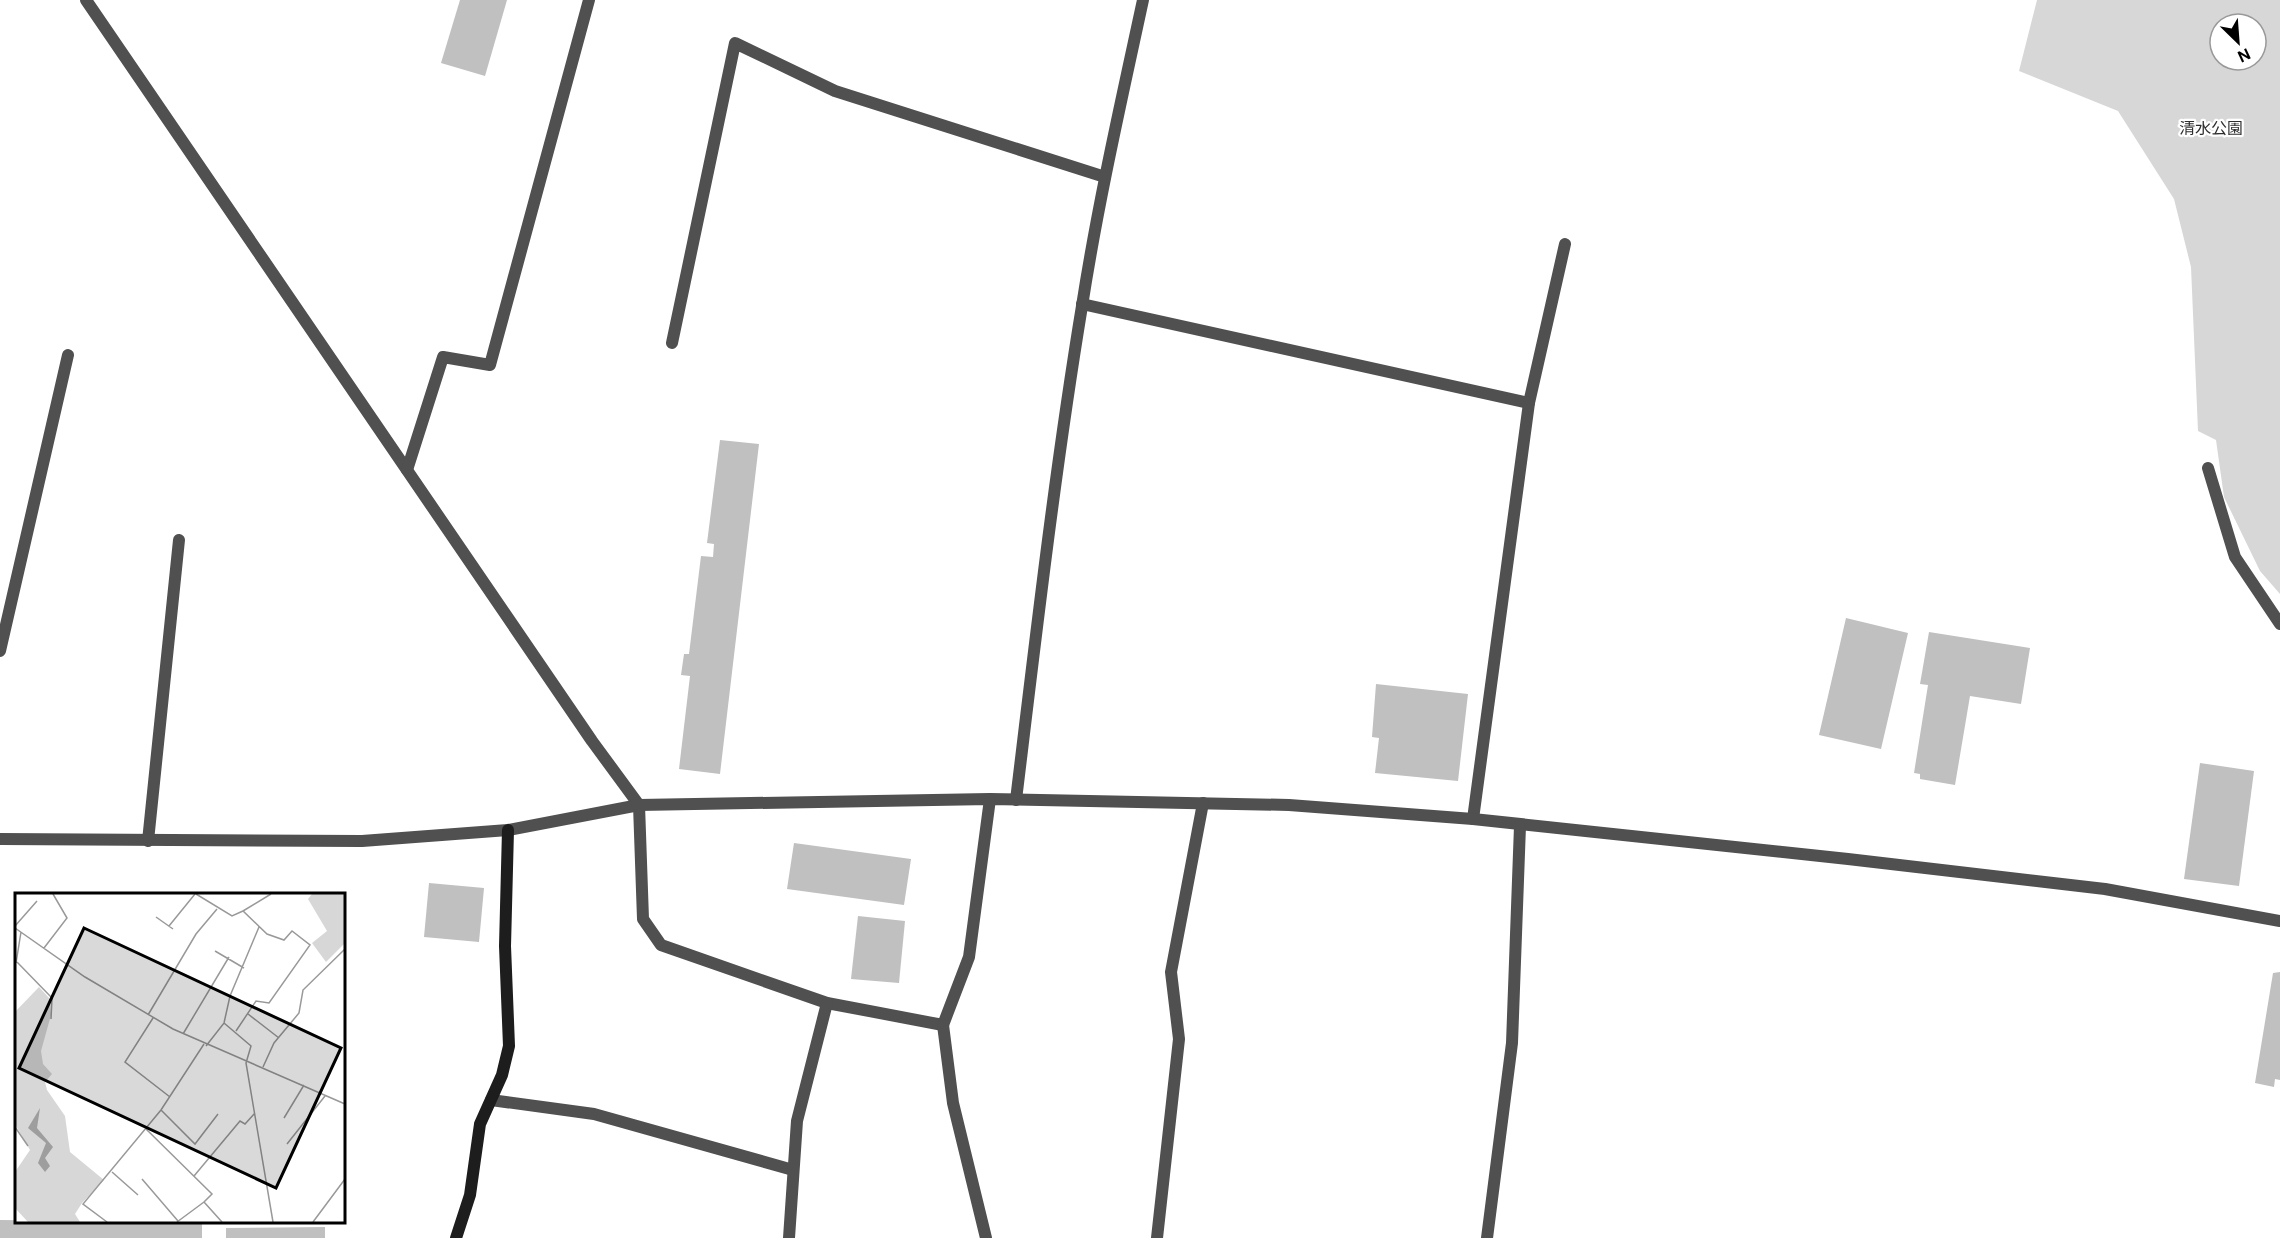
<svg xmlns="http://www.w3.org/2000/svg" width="2280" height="1238" font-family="'DM Sans','Noto Sans JP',sans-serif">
	<rect width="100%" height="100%" fill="#fff"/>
	<!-- green -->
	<path fill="#d7d7d7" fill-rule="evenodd" d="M2037,0h243v594l-20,-23 -36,-74 -8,-57 -18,-9 -7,-164 -17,-68 -56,-88 -99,-40zM2220,24h36v36h-36z"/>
	<!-- building -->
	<g fill="#c0c0c0">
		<polygon points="460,0 507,0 485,76 441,63"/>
		<polygon points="720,440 759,444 720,774 679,769 690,676 681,675 684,654 689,654 701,556 713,557 714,544 707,543"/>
		<polygon points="1846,618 1908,633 1881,749 1819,735"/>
		<polygon points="1929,632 2030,648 2021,704 1970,696 1955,785 1920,779 1920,774 1914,773 1928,685 1920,684"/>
		<polygon points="1376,684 1468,694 1458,781 1375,773 1379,738 1372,737"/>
		<polygon points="2200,763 2254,771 2239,886 2184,879"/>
		<polygon points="794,843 911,859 904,905 787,889"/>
		<polygon points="429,883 484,888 479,942 424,937"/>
		<polygon points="858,916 905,921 899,983 851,979"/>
		<polygon points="2280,972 2280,1080 2275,1079 2274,1087 2255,1083 2273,973"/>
		<polygon points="0,1220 202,1222 202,1238 0,1238"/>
		<polygon points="325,1227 325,1238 226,1238 226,1228"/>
	</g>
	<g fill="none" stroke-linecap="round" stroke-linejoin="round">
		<!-- lane -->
		<polyline stroke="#505050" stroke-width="12" points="1529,403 1565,244"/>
		<!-- street -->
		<g stroke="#505050" stroke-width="12">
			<polyline points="86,0 592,741 639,805 643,919 661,945 827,1003 943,1025 969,957 990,799"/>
			<polyline points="1082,304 1529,403 1473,819"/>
			<polyline points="672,343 735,43 835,91 1105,177"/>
			<polyline points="2208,468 2235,557 2280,624"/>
			<polyline points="407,470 443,357 490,365 589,0"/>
			<polyline points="0,651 68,355"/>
			<path d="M1016,800c20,-165 39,-330 66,-494 16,-103 39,-204 61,-306"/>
			<polyline points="0,839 362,841 508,830 639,805 990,799 1289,805 1473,819 1848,859 2105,889 2280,921"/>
			<polyline points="148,841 179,540"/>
			<polyline points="943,1025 953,1103 986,1238"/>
			<polyline points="491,1100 594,1114 793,1170"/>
			<polyline points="789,1238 797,1121 827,1003"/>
			<polyline points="1157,1238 1179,1039 1171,972 1203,803"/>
			<polyline points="1487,1238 1512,1043 1520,826"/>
		</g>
		<!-- secondary -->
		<polyline stroke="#1d1d1d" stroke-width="12" points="456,1238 470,1195 480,1124 502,1075 509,1046 505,946 508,830"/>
	</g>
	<g text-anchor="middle" stroke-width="4.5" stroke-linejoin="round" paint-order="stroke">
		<!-- park labels -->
		<g font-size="16" fill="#2e2e2e" stroke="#fff">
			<text x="2211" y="134">清水公園</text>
		</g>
	</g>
	<!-- overview -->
	<g transform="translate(15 893)">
		<rect width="330" height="330" fill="#fff"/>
		<path d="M297,1h33v49l-19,19 -14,-19 15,-12 -19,-32zM24,94l11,12 1,16 -10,36 2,13 9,10 -7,8 2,8 18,26 5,36 34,28 -22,23 -7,11 5,8h-52l-13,-14v-36l15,-22 -15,-26v-112z" fill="#d7d7d7"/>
		<path d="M25,215l-3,20 16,19 -8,11 5,8 -5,6 -7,-9 8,-20 -18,-15z" fill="#9e9e9e"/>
		<path fill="none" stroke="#999" stroke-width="1.5" d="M181,1l36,22 11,-5 24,23 17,6 8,-9 18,14 -41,58 -13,-2 -20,30M228,18l28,-17M141,24l17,12M0,33l22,-25M154,33l26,-32M0,35l70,49 88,52 172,75M29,55l23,-30 -14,-24M200,58l29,17M2,69l35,36 -1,21M1,70l5,-31M233,121l31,24M133,122l48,-81 21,-25M138,125l-28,44 45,35M209,130l6,-27 29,-69M168,141l46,-77M191,153l18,-23 27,23 -5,17 27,159M248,174l11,-24 25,-30 4,-23 42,-41M146,217l34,34 23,-30M269,225l20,-33M0,234l13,19M131,236l66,65 -8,8 18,20M272,251l38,-48M97,279l26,23M179,283l46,-55 5,3 10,-11M127,286l36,42M92,329l-24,-18 78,-94 43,-66M162,329l27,-20M298,329l32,-43"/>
		<path fill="#000" fill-opacity="0.15" stroke="#000" stroke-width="3" d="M69,35l257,120 -65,140 -257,-120z"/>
		<rect width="330" height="330" fill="none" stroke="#000" stroke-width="3"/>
	</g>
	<!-- north arrow -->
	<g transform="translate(2238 42) rotate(155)"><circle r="28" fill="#ffffff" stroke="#999999" stroke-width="1.5"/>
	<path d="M0-4.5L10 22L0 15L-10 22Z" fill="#000000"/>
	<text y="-9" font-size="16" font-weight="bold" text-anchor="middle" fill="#000000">N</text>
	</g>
</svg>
